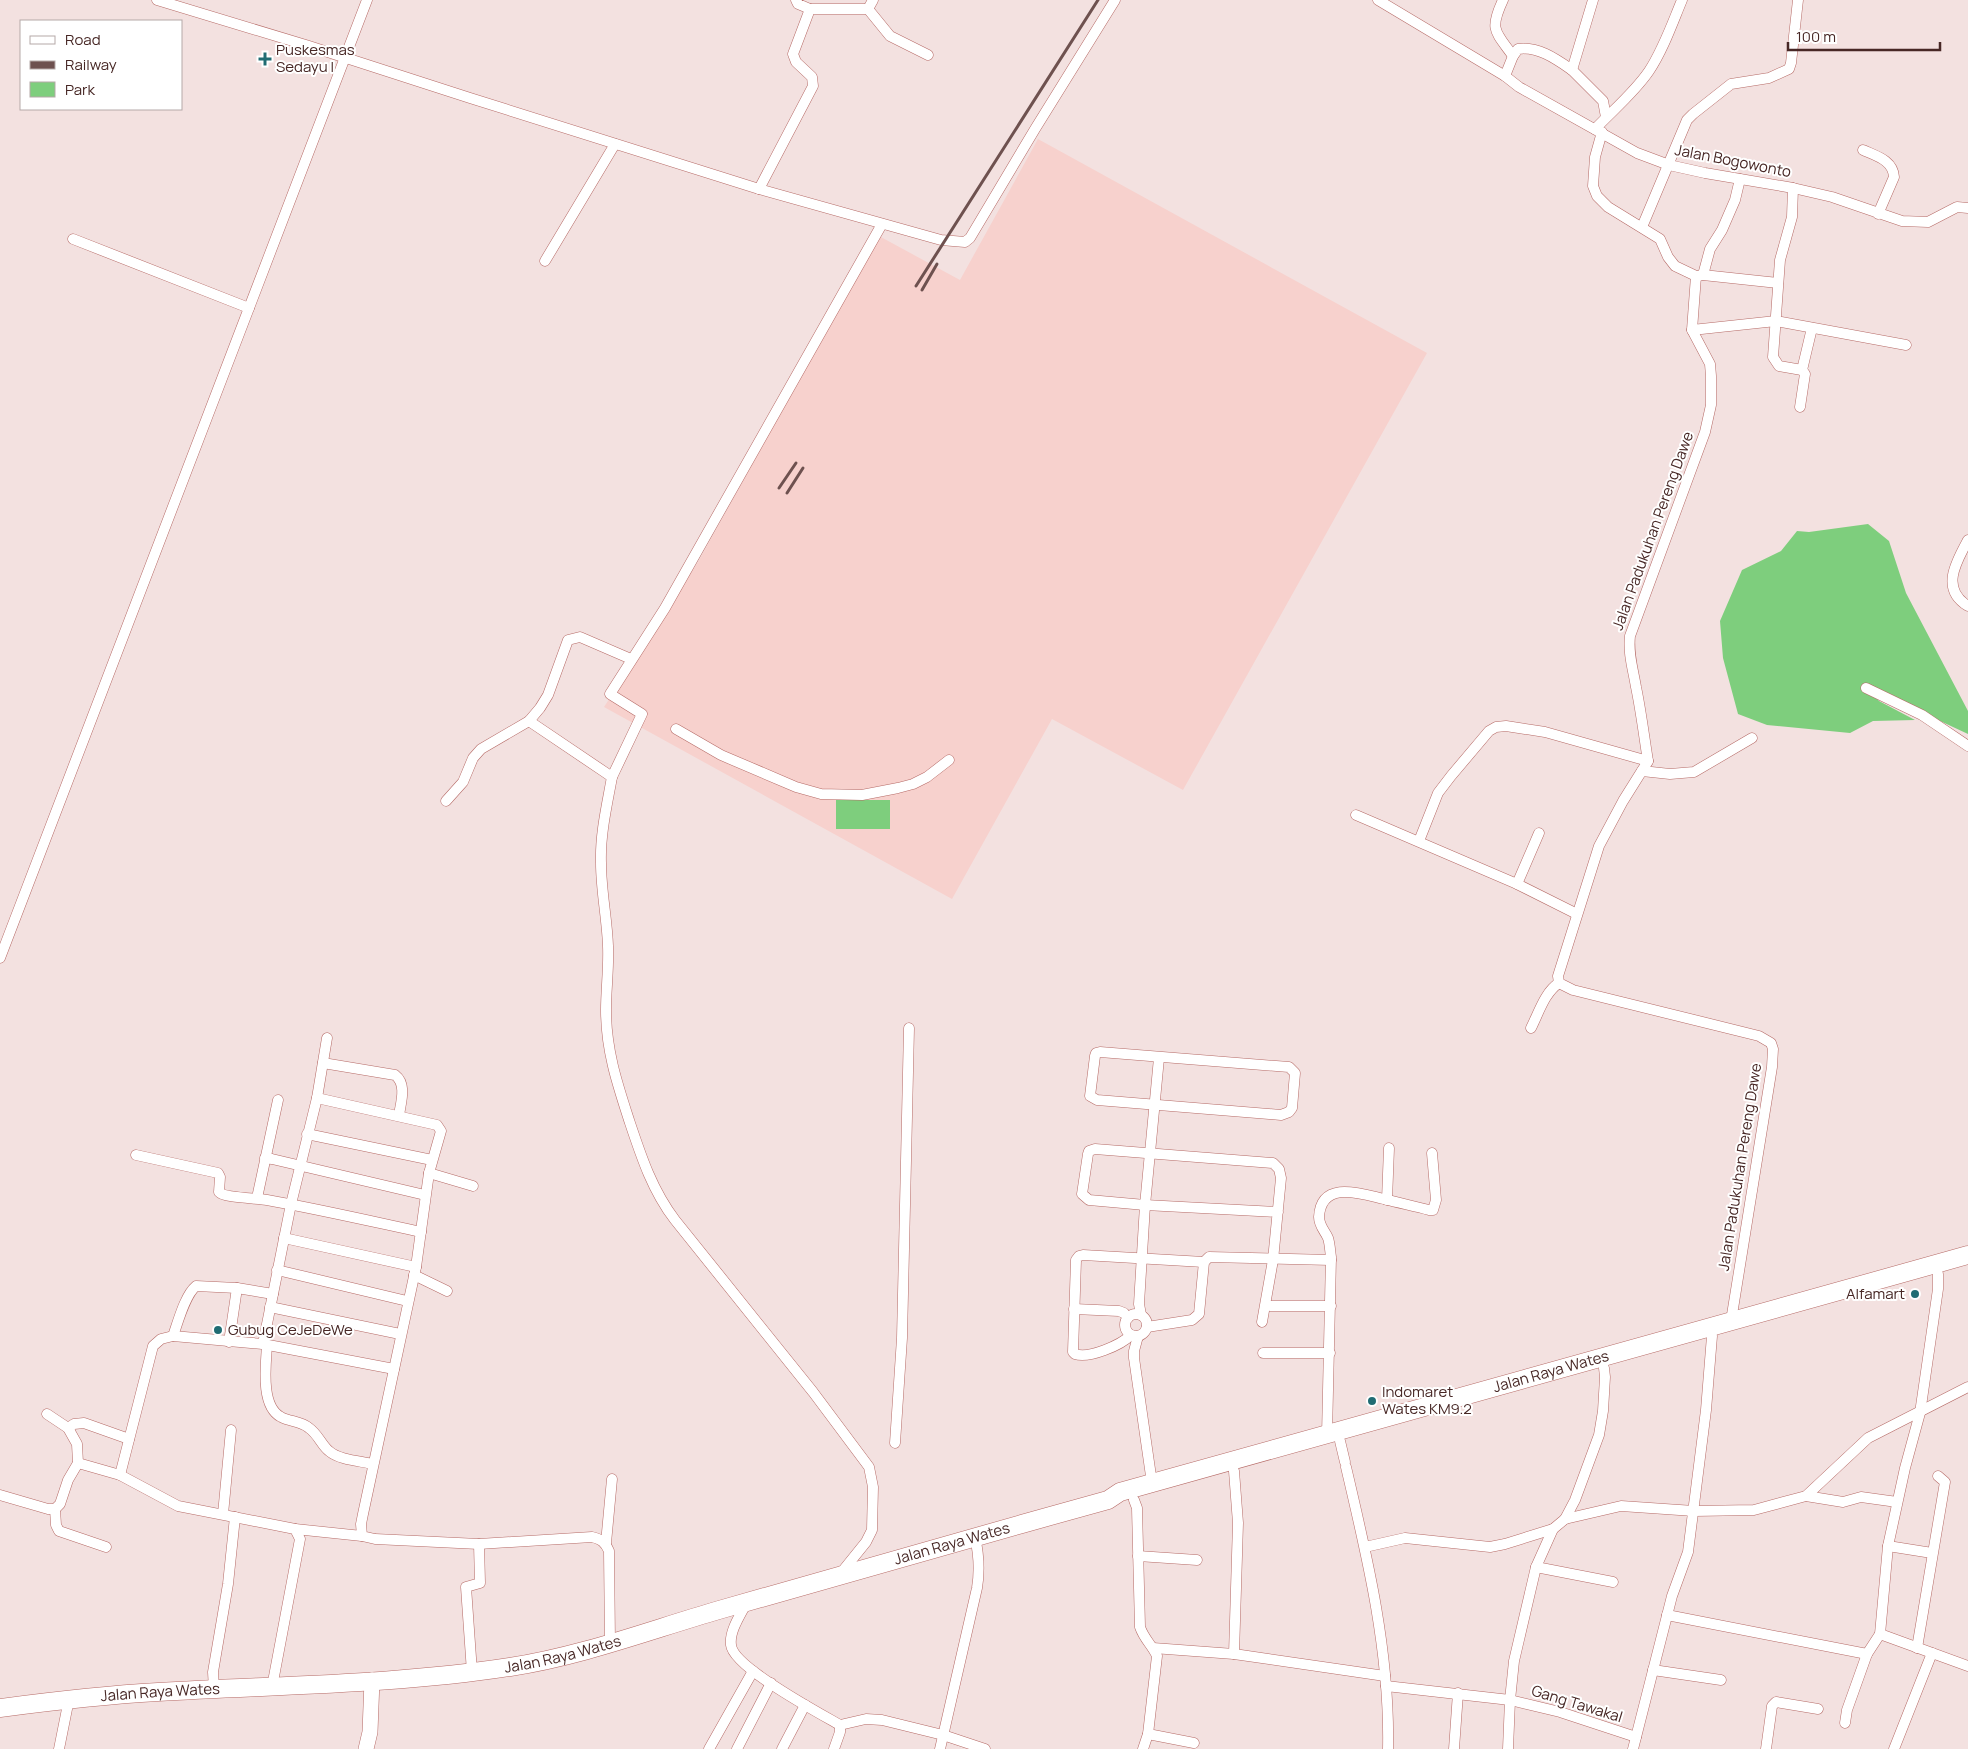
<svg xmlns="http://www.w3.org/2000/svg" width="1968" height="1749" font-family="Manrope,sans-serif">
	<rect width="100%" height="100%" fill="#f3e1e0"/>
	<!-- built -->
	<polygon fill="#f7d1cd" points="1038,139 1427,353 1183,790 1052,719 952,899 604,707 698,562 879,236 960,280"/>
	<!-- green -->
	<g fill="#7ece7d">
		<polygon points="1868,524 1889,541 1906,593 1968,711 1968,734 1878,692 1875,696 1879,701 1915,720 1873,721 1850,733 1767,725 1738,714 1723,658 1720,621 1742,570 1781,551 1797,531 1809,532"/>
		<rect x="836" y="800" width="54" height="29"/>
	</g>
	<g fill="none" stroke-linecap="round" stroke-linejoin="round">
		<defs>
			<g id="minor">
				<polyline points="157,0 309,46 470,98 759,189 941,240 965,242 970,238 1035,129 1115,0"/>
				<polyline points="796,0 798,4 810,9"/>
				<polyline points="1378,0 1505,76 1519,87 1637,153 1669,165 1705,173 1793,188 1832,197 1902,221 1928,222 1957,207 1968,208"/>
				<path d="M1503,0c-14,30 -8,31 10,56"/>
				<polyline points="868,9 873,0"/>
				<polyline points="1572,70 1603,101 1606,117"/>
				<path d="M1505,76l8,-20 5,-7c20,-3 38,10 54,21l21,-70"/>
				<path d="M1595,129c18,-19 39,-36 54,-58 14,-21 23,-47 33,-71"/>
				<path d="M1602,132l-7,25 -2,29 4,10 11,11 52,32 8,18 7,9 21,10 -4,54 18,34 1,12v29l-6,27 -75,204c-2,18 3,33 6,51 5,24 8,49 12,74l-25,40 -24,45 -41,130 1,7 14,7 186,46 12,7 2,6 -1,18 -41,254"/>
				<path d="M1863,150c13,6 30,10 31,27l-16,37"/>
				<polyline points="1793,188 1792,217 1780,260 1773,357 1779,366 1802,370 1805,374 1800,407"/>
				<polyline points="759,189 813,86 812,77 796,62 793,54 810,9 868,9 890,36 928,55"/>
				<polyline points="1642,227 1687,120 1693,114 1731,84 1769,78 1789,69 1791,63 1798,0"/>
				<polyline points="73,239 249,308"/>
				<polyline points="545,261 615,144"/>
				<polyline points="1703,275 1710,249 1722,230 1735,200 1740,179"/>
				<polyline points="1697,276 1703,275 1778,283"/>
				<polyline points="1692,330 1776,321 1906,345"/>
				<polyline points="1802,370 1812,328"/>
				<path d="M1968,540c-12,22 -28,49 0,66"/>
				<polyline points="1866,688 1922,715 1968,746"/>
				<path d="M529,721l83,56c-5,28 -12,57 -11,86 0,28 6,55 7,83 1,21 -2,43 -2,64 0,40 11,73 23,110 12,36 23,70 46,100l138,172 56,75 4,20 -1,43 -6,12 -25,31"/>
				<polyline points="676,729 721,755 796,787 821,794 862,795 898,788 913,784 927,777 949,760"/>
				<polyline points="1642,771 1670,774 1694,772 1752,738"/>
				<polyline points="612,777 642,714 610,694 665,608 882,224"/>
				<polyline points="446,801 463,782 473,758 481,749 529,721 540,708 548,695 568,640 580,637 631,659"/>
				<polyline points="1356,815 1517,884 1577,914"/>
				<polyline points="1419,841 1438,793 1451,776 1489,731 1496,727 1506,726 1545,732 1648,761"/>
				<polyline points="1517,884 1539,833"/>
				<polyline points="0,958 367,0"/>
				<path d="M1531,1028c8,-16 14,-36 28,-45"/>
				<polygon points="1100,1052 1289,1067 1295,1073 1292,1108 1289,1112 1281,1115 1097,1100 1090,1096 1095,1056 1096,1053"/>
				<path d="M323,1063l72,12c12,9 6,27 4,40"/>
				<path d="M317,1098l120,27 4,6 -12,42 -13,94 -53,247 -2,10 1,12 13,3 104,5 113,-7c9,2 13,5 17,14l1,92"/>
				<polyline points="307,1134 432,1160"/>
				<path d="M136,1155l82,18 2,4 -1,15c5,6 37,6 48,8 51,9 103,21 154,32"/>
				<polyline points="265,1158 272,1159 425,1195"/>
				<polyline points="429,1173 473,1186"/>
				<polyline points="257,1198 278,1100"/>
				<polyline points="1387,1200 1389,1148"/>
				<polyline points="284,1238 416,1267"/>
				<polyline points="277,1270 407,1301"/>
				<polyline points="414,1275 447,1291"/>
				<polyline points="237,1288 273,1294"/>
				<polyline points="1270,1306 1331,1306"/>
				<polyline points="270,1307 400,1334"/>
				<polyline points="1074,1309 1119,1311 1124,1313 1128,1318"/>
				<circle cx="1136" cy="1325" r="11"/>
				<polyline points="1141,1315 1139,1304 1145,1205 1159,1058"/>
				<polyline points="1262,1322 1273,1260 1281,1178 1279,1169 1273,1163 1095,1149 1089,1151 1088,1154 1082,1194 1089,1200 1145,1205 1278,1212"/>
				<polyline points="1147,1327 1192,1320 1199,1314 1204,1262 1209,1257 1331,1260"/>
				<path d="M1131,1335c-10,10 -42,24 -56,19l-2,-2 3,-92 3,-4 4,-1 121,7"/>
				<polyline points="173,1336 263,1344 394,1369"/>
				<polyline points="1138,1336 1134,1351 1134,1358 1152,1483"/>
				<polyline points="263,1344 291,1204 317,1098 327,1038"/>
				<path d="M267,1345c-1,19 -7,61 14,72 9,5 20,4 28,11 9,6 13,18 20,23 10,9 31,10 44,13"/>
				<polyline points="1263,1353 1330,1353"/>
				<polyline points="68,1428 74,1424 84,1423 129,1439"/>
				<path d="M1327,1435l4,-178c-1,-6 -1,-13 -3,-19 -3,-7 -9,-12 -9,-21 2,-38 43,-23 65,-18 15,4 30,7 45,11h4l3,-10 -4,-47"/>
				<polyline points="1340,1441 1345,1462"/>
				<polyline points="895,1443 902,1338 909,1028"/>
				<polyline points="78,1463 120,1475 178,1506 295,1529 300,1539 272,1687"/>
				<path d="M1346,1467c22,93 44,186 42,282"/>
				<path d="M120,1475l33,-129 8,-7 12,-3c5,-14 12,-41 23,-50l41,2 -8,54"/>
				<polyline points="0,1495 48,1509 55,1509 60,1504 68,1480 78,1463 77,1444 68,1428 47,1414"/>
				<polyline points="1806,1496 1843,1502 1861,1497 1897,1502"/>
				<path d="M1134,1500l3,8 3,119c4,12 12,18 17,29l-9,78 -5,15"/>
				<polyline points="55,1509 56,1525 59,1531 106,1547"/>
				<polyline points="223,1514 231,1430"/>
				<polyline points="1565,1519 1621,1506 1694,1511 1754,1510 1806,1496 1868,1438 1968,1387"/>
				<polyline points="295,1529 362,1536"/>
				<polyline points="606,1543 612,1479"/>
				<polyline points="1888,1546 1932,1553"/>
				<polyline points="1365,1547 1405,1538 1490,1547 1505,1544 1553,1529"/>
				<polyline points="1138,1556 1197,1560"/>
				<polyline points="1536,1567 1613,1582"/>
				<path d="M747,1602c-6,12 -18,29 -16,43 2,22 88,68 109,80l26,-6 16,1 61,15 42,14"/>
				<polyline points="1667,1615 1867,1654 1880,1634 1888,1546 1905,1468 1920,1413 1938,1289 1938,1274"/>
				<polyline points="1880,1634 1968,1666"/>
				<polyline points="1153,1648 1234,1654 1385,1676"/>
				<polyline points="1917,1648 1945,1482 1938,1476"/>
				<polyline points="1234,1654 1238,1523 1234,1471"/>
				<polyline points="1653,1670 1721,1680"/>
				<polyline points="472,1672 466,1587 480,1583 479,1544"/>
				<polyline points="1386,1686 1510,1700 1560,1712 1636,1737"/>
				<polyline points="214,1689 213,1672 228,1584 235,1517"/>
				<polyline points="1845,1723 1847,1710 1867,1654"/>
				<polyline points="1148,1734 1194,1743"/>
				<polyline points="59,1749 69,1699"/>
				<polyline points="709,1749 753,1671"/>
				<polyline points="737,1749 771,1683"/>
				<polyline points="782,1749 805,1705"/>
				<polyline points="834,1749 840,1732 840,1725"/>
				<path d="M940,1749l37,-161c3,-18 2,-33 -2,-51"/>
				<polyline points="1454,1749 1458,1693"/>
				<polyline points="1508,1749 1510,1700 1514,1661 1536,1567 1553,1529 1565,1519 1575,1500 1599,1435 1603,1411 1605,1377 1604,1368"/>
				<polyline points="1633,1749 1672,1596 1688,1552 1706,1410 1712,1336"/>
				<polyline points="1766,1749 1772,1706 1776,1702 1818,1709"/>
				<polyline points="1894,1749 1932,1653"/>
			</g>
			<polyline id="secondary" points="366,1749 370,1732 372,1680"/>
			<g id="trunk">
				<path id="s1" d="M0,1708c53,-7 105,-13 158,-16 118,-7 236,-7 352,-25 72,-11 140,-37 209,-57 129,-37 259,-74 389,-110l12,-8 848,-237"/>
			</g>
		</defs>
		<!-- minor casing -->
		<use href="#minor" stroke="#b66a66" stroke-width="11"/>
		<!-- secondary casing -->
		<use href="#secondary" stroke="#b66a66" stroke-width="16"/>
		<!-- trunk casing -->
		<use href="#trunk" stroke="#b66a66" stroke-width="19"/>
		<!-- minor -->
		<use href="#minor" stroke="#fff" stroke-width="10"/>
		<!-- secondary -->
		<use href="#secondary" stroke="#fff" stroke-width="15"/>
		<!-- trunk -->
		<use href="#trunk" stroke="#fff" stroke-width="18"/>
		<!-- rail -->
		<g stroke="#6e514f" stroke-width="3">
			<polyline points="916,286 1098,0"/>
			<polyline points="922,290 937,264"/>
			<polyline points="779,488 796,463"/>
			<polyline points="787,493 803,468"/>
		</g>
	</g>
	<!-- markers -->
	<g fill="#206c73" stroke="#fff" stroke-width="2">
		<path d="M262.5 51.5h5v5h5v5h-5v5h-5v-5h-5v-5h5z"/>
		<circle cx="1915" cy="1294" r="5"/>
		<circle cx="218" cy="1330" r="5"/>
		<circle cx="1372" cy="1401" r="5"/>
	</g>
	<g text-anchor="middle" stroke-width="4" stroke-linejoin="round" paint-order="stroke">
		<!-- poi labels -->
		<g font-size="15" fill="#472725" stroke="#fff" text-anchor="start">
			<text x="276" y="55">Puskesmas<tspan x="276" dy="17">Sedayu I</tspan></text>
			<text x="1905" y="1299" text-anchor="end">Alfamart</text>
			<text x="228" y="1335">Gubug CeJeDeWe</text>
			<text x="1382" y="1397">Indomaret<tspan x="1382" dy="17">Wates KM9.2</tspan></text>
		</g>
		<!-- street labels -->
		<g font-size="15" fill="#472725" stroke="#fff">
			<text transform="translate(1733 161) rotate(11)" y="5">Jalan Bogowonto</text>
			<text transform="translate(1653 531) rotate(-70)" y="5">Jalan Padukuhan Pereng Dawe</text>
			<text transform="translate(1740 1167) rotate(-81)" y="5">Jalan Padukuhan Pereng Dawe</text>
			<text dy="5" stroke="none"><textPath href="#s1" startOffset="1595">Jalan Raya Wates</textPath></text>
			<text dy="5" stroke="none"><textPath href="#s1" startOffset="971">Jalan Raya Wates</textPath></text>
			<text dy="5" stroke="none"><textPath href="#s1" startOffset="566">Jalan Raya Wates</textPath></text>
			<text dy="5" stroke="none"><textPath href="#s1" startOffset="161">Jalan Raya Wates</textPath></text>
			<text transform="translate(1577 1704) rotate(17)" y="5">Gang Tawakal</text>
		</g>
	</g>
	<!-- legend -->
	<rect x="20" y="20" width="162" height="90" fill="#ffffff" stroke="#b5a9a8"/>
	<rect x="30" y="36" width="25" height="8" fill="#ffffff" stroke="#b5a9a8"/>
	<text x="65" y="45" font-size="15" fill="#472725">Road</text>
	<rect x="30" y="61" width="25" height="8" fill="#6e514f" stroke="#b5a9a8"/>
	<text x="65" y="70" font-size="15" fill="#472725">Railway</text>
	<rect x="30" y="82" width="25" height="15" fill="#7ece7d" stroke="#b5a9a8"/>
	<text x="65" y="95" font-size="15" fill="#472725">Park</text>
	<!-- scale -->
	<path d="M1788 42v8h152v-8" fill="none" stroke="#472725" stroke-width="2.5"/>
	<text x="1796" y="42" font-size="15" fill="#472725" stroke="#ffffff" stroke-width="4" paint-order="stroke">100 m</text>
</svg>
